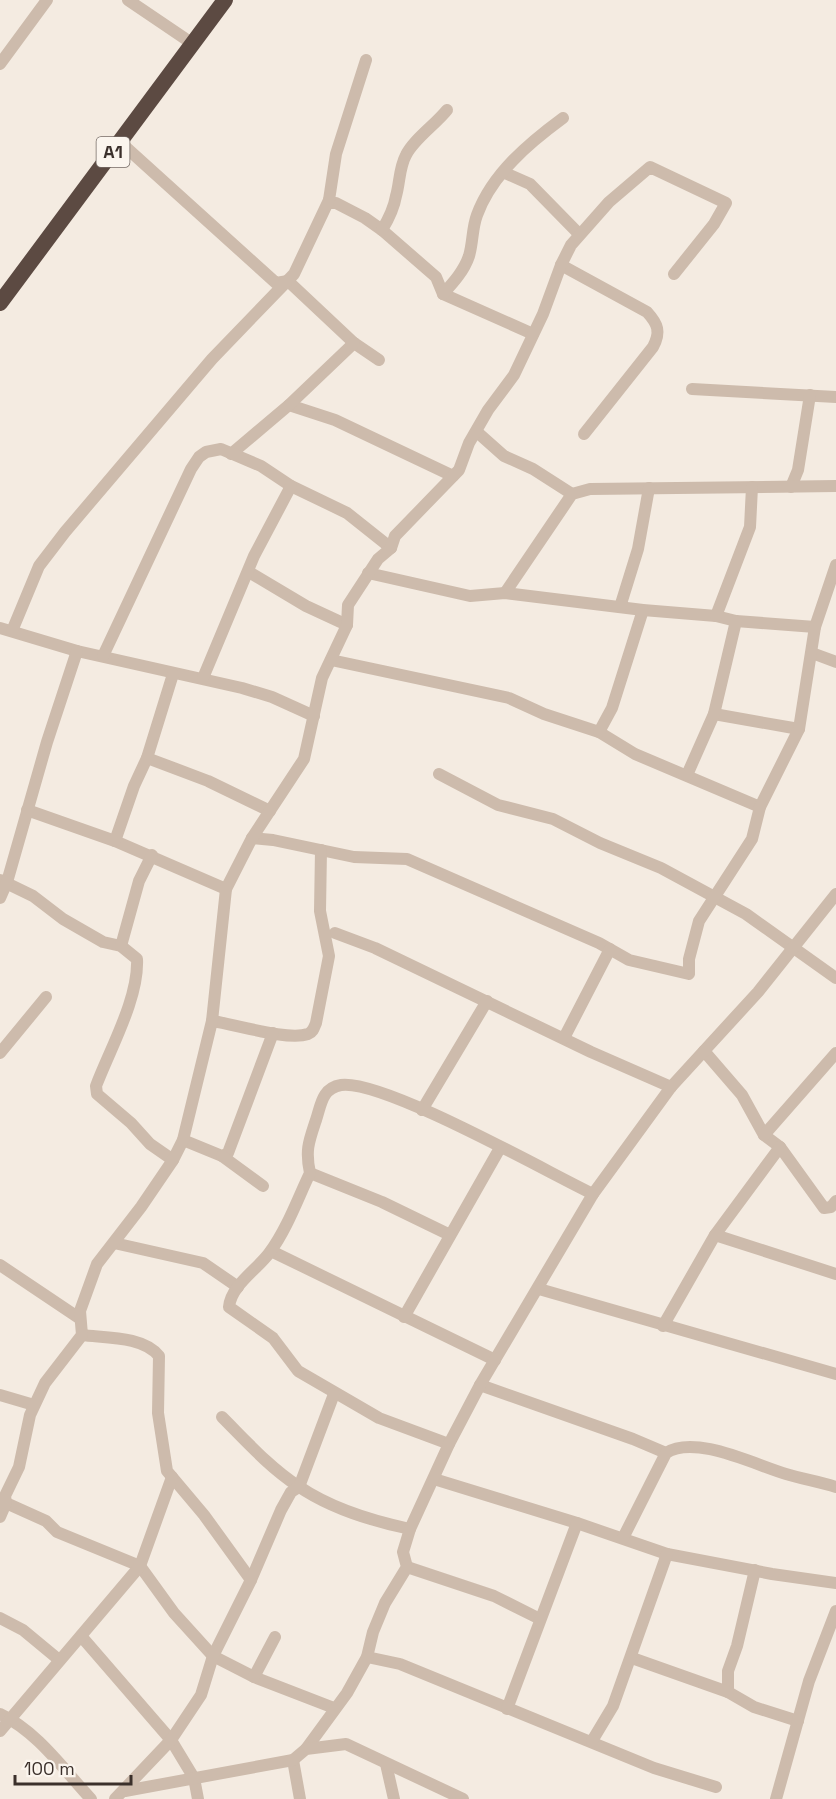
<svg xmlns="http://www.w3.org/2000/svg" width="836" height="1799" font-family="'Space Grotesk',sans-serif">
	<rect width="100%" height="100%" fill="#f4ebe1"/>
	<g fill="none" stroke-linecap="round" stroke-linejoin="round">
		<!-- minor -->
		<g stroke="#cdbbac" stroke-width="12">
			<polyline points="128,0 193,44"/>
			<polyline points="0,64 47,0"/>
			<polyline points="120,142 276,283 288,281"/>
			<polyline points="503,172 530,184 579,234"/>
			<polyline points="329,200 329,203 336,203 365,218 382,230 436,277 443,294 533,334"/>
			<path d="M382,230c6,-10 12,-22 14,-34 4,-14 3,-28 10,-41 8,-16 29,-30 41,-45"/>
			<path d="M561,265l86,47c11,12 14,20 6,35l-69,87"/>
			<polyline points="288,281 354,343 379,360"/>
			<path d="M443,294c10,-11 21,-23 26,-38 4,-13 3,-28 8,-41 15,-41 52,-72 86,-97"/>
			<polyline points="692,389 836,397"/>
			<polyline points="289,405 335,420 453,476"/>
			<polyline points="477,432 504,456 533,469 572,494"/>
			<polyline points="231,454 289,405 354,343"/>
			<polyline points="791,487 798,470 810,395"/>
			<polyline points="249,572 306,606 347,625"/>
			<polyline points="368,573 470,596 505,593 643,610 716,616 736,621 815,627"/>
			<polyline points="505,593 572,494 590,489 836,486"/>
			<polyline points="620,607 638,549 649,488"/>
			<polyline points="716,616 750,527 752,487"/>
			<polyline points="0,628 77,651 242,688 272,697 314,716"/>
			<polyline points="12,631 39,566 65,532 212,359 294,274 329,200 336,154 366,60"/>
			<polyline points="812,653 836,662"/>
			<polyline points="103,656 191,469 199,457 206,452 221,449 261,466 291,486 347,513 391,548"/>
			<polyline points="331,660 509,698 544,714 599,732 635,754 760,807"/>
			<polyline points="203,678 254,556 291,486"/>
			<polyline points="714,714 799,729"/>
			<polyline points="599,732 612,708 643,610"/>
			<polyline points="147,758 208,781 270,811"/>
			<polyline points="439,774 498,805 553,819 600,843 661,868 746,914 836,978"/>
			<polyline points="687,775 714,714 736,621"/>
			<polyline points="27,810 115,841 226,889"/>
			<polyline points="252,838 273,840 354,857 407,859 599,943 629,960 689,974 689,959 699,921 752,839 760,807 799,729 815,627 836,565"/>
			<polyline points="115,841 134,786 147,758 173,674"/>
			<path d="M0,880l33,16 30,23 40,23 18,4 16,13c2,39 -27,90 -41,127l1,8 34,29 19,21 23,16"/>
			<polyline points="0,898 7,882 47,742 77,651"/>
			<polyline points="335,933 375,948 591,1052 671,1087"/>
			<polyline points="121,946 139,881 152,855"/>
			<path d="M212,1021c23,3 75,20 96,13 5,-2 6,-6 8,-11l13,-67 -9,-45 1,-61"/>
			<polyline points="564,1038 610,949"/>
			<polyline points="704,1051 742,1095 764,1135 780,1147 824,1208 831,1207 836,1201"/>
			<polyline points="0,1053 46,997"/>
			<polyline points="422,1110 487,1001"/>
			<polyline points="764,1135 836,1053"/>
			<polyline points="183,1140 222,1156 228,1153 273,1033"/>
			<polyline points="222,1156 263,1186"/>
			<polyline points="310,1173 382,1202 450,1235"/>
			<polyline points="715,1235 780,1147"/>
			<polyline points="114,1243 203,1263 238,1287"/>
			<polyline points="271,1251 495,1360"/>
			<polyline points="0,1265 79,1318"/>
			<polyline points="539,1289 836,1374"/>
			<polyline points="404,1317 500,1148"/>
			<polyline points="663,1326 715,1235 836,1274"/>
			<path d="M82,1335c24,3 61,1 77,21l-1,57 9,58 37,44 47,65"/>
			<polyline points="480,1385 633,1439 666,1453"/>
			<polyline points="0,1395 34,1405"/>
			<path d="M222,1417c24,24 47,50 76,69 32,22 74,35 112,43"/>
			<path d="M449,1444l-70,-26 -81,-47 -25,-33 -44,-31c2,-22 29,-38 41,-55 17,-23 28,-54 40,-79 -5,-23 -1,-32 6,-53 5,-15 6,-32 25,-35 42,-6 206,87 252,109"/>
			<polyline points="434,1479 577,1523 667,1554 772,1574 836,1583"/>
			<polyline points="6,1503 46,1521 57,1532 140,1566 174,1613 213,1656 254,1677 334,1708"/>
			<polyline points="0,1517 6,1503 5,1496 19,1467 30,1415 45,1383 82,1335 80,1311 97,1264 141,1207 173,1160 183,1140 212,1021 226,889 252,838 304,759 322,678 347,625 348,605 378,559 391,548 395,536 459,470 469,443 488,410 514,375 543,314 561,265 571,245 609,202 650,167 726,203 714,224 674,274"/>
			<path d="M623,1538l43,-85c29,-19 89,12 120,21 17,5 34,8 50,13"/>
			<polyline points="407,1567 494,1596 540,1619"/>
			<polyline points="755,1570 737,1646 728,1671 728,1692 754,1707 798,1721"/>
			<polyline points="0,1618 23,1630 58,1659"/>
			<polyline points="81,1636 171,1740 194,1778 198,1799"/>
			<polyline points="367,1657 400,1664 654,1768 716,1787"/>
			<polyline points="632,1658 728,1692"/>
			<polyline points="254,1677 275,1637"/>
			<polyline points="507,1709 577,1523"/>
			<path d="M0,1714c37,17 64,56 91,85"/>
			<polyline points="0,1731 140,1566 172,1477"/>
			<polyline points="592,1741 613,1706 667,1554"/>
			<polyline points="306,1749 347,1693 367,1657 373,1632 385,1603 407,1567 403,1552 410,1529 449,1444 480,1385 593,1194 671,1087 758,992 836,894"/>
			<polyline points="293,1760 300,1799"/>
			<polyline points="386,1764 394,1799"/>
			<polyline points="125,1791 293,1760 306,1749 346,1744 463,1799"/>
			<polyline points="115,1799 171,1740 201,1695 213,1656 251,1580 281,1510 291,1492 299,1487 334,1394"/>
			<polyline points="776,1799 809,1681 836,1611"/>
		</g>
		<!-- highway -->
		<polyline stroke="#5c4a42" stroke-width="16" points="0,303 225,0"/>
	</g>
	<g text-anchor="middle" stroke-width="4.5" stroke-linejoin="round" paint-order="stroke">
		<!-- shield labels -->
		<rect fill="#fbf5ee" stroke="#756b66" stroke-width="1.5" x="96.5" y="137" width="33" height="30" rx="4.5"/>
		<g font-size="18" font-weight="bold" fill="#3b302b">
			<text x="113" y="158">A1</text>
		</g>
	</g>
	<!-- scale -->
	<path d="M15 1775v9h116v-9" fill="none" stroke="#3b302b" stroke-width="3"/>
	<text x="24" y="1775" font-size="18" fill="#3b302b" stroke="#fbf5ee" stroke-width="4.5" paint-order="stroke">100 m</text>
</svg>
